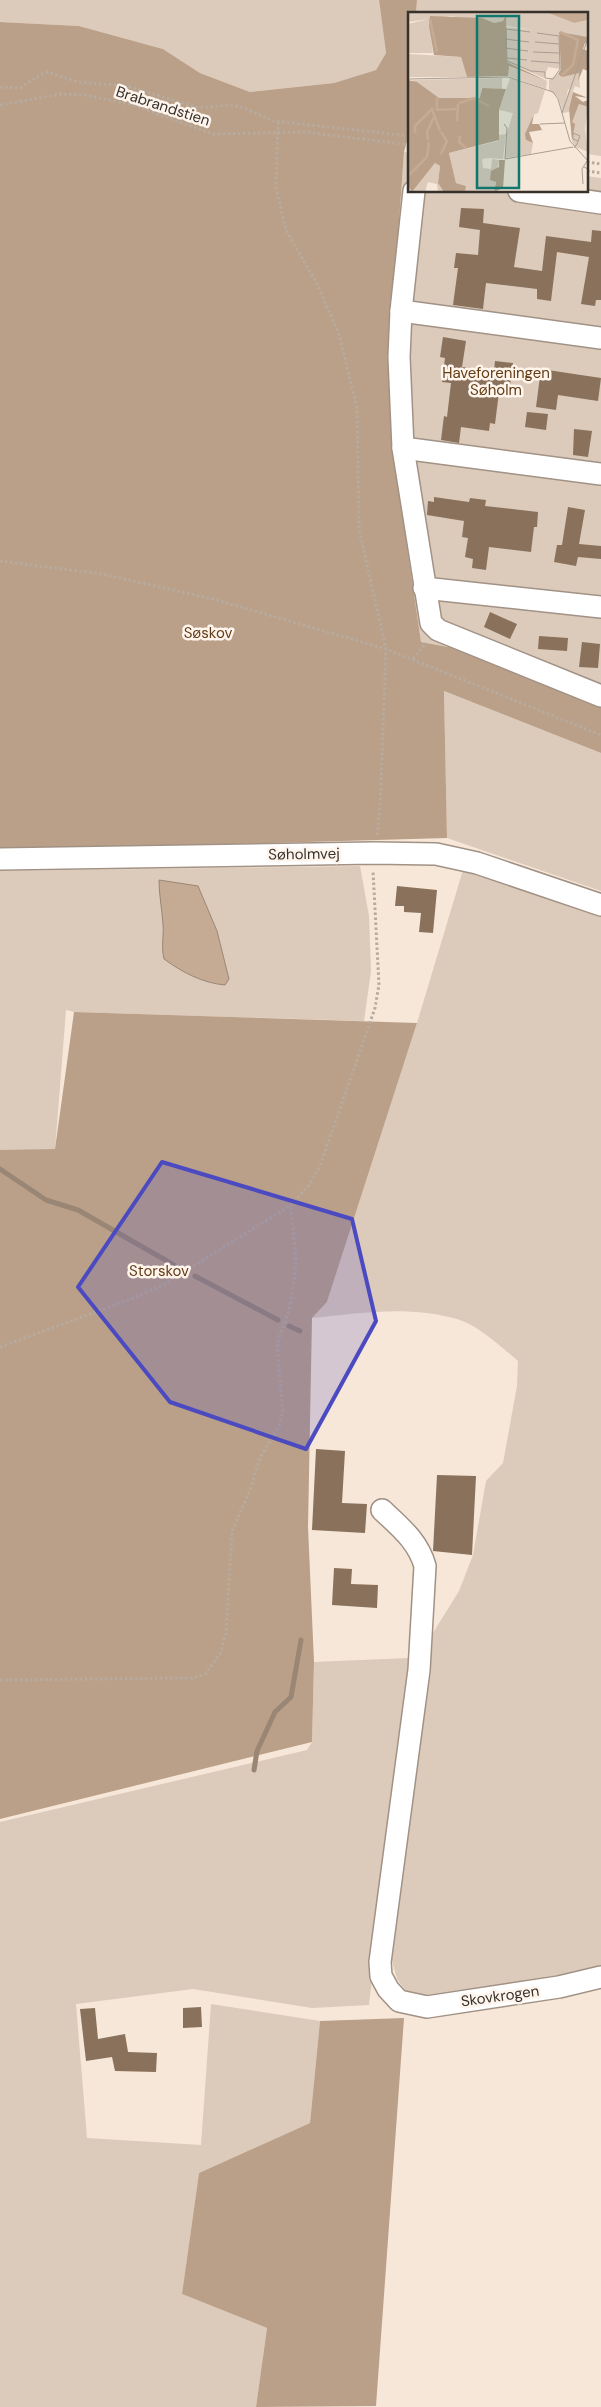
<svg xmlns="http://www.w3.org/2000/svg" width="601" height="2407" font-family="'DM Sans',sans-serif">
	<rect width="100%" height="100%" fill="#f7e7d8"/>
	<!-- green -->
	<g fill="#dccabb">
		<polygon points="0,0 379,0 386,53 376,70 334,83 250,92 200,73 163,49 79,26 0,22"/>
		<polygon points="417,0 601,0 601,156 587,154 587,14 416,14"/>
		<polygon points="404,152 410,153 410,191 587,191 587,176 601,178 601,706 465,650 421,642 393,450 389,362"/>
		<polygon points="444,691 601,753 601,891 447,838"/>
		<polygon points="360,866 369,916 371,971 364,1021 74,1012 66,1010 55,1150 0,1150 0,871"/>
		<path d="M463,870l138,46v1053l-67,14 -106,12 -22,-4 -9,-12 -6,-22 37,-316 31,-50 14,-36 13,-74 17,-18 14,-77 1,-25c-17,-14 -40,-36 -61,-42 -48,-14 -97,-6 -145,-1l15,-16 90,-279z"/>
		<polygon points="410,1658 369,2005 312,2008 193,1989 76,2004 87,2138 201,2145 211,2004 320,2021 310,2123 199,2173 182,2294 267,2328 256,2407 0,2407 0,1822 307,1750 312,1742 314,1662"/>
	</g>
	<!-- forest -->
	<g fill="#baa089">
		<polygon points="379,0 417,0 416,14 410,14 410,130 404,152 389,362 393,450 421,642 465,650 601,706 601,753 444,691 447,838 0,851 0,22 79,26 163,49 200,73 250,92 334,83 376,70 386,53"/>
		<polygon points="74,1012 417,1023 327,1302 312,1318 308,1527 314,1662 312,1742 0,1819 0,1150 55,1149"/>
		<polygon points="404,2018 376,2406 256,2407 267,2328 182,2294 199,2173 310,2123 320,2021"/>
	</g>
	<!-- water -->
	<path fill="#c5ab94" stroke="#9a8675" d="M159,880l39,6 19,45 12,48 -4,6c-23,-2 -43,-13 -61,-26 -3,-12 0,-23 -1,-35 -1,-15 -4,-29 -4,-44z"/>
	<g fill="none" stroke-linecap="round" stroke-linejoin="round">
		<!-- stream -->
		<g stroke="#9a8675" stroke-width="5">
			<polyline points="0,1169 46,1200 78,1210 174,1265"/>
			<polyline points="195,1276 278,1320"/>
			<polyline points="289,1326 300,1331"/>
			<polyline points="254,1770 257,1751 275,1712 291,1697 301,1640"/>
		</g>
	</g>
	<!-- building -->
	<g fill="#89715b">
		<polygon points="461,208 484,209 483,223 520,228 514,267 542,271 546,236 591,242 592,230 601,231 601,300 596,300 595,306 581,304 589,257 557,252 551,301 537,299 537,289 486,283 483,309 453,305 458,268 454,268 456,253 478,255 480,230 459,227"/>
		<polygon points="443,337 466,341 462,367 494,371 495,361 513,363 510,385 500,384 495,424 490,423 489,431 461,427 459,443 441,440 444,416 447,417 451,383 442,382 445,358 440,357"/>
		<polygon points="541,369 601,378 598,401 558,395 556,410 536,407"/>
		<polygon points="527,412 548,414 546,430 525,427"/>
		<polygon points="574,429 592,431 588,457 573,455"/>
		<polygon points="434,497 469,502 470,498 486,500 485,506 538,512 537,527 534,527 531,552 489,547 486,570 472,568 473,559 465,557 468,538 462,537 464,521 427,515 428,501 434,502"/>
		<polygon points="568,507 585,510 579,544 601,546 601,559 578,557 576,566 554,562 557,545 562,545"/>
		<polygon points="490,612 517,624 510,639 484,627"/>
		<polygon points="539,636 568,638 567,651 538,649"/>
		<polygon points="582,642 600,644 598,668 579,667"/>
		<polygon points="397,886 437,890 433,933 419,932 421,913 404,912 404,906 395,906"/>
		<polygon points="316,1449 345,1451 342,1503 367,1504 365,1533 312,1530"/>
		<polygon points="437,1475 476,1476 472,1555 433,1551"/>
		<polygon points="334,1568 352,1569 351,1584 378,1585 377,1608 332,1605"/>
		<polygon points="201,2007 202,2027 183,2028 183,2008"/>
		<polygon points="95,2008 98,2039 125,2034 128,2052 157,2053 156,2072 115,2071 112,2057 86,2061 80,2009"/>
	</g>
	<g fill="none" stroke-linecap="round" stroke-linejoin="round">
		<defs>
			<g id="minor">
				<polyline points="414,191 401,311 399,357 403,448 431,623 438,630 601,696"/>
				<polyline points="519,191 601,203"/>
				<polyline points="401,311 601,338"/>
				<polyline points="403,448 601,474"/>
				<polyline points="424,588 601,607"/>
				<polyline points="0,859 374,853 436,854 477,863 601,905"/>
				<path d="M382,1510c18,17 36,31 43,56l-6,104 -39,292 1,14 7,13 11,12 28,6 132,-20 42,-10"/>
			</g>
		</defs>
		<!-- minor casing -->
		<use href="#minor" stroke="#a19285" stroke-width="24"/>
		<!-- path -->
		<g stroke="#b7aa9e" stroke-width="3" stroke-dasharray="2.5 2.5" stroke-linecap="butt">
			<polyline points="0,87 20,88 40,75 48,72 78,82 127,86 199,108 229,105 241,107 274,121 410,136"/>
			<polyline points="0,105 61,94 85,95 133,105 213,134 305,132 410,145"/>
			<polyline points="278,122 276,188 286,230 317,284 339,334 357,408 359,529 386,649 380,808 377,835"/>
			<polyline points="587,162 601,164"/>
			<polyline points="587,171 601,173"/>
			<polyline points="0,561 102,574 213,599 386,649 601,735"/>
			<polyline points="413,659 426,643"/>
			<polyline points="0,1347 131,1299 165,1284 291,1205 309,1185 320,1166 375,1008 379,985 373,871"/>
			<polyline points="0,1680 192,1678 205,1674 220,1654 226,1633 232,1531 250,1490 260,1458 279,1426 283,1412 277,1343 289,1311 294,1282 296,1262 291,1205"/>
		</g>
		<!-- minor -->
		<use href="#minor" stroke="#fff" stroke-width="21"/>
	</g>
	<!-- marked area -->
	<path fill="#4b4ac0" fill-opacity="0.2" stroke="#4b4ac0" stroke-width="4" stroke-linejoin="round" d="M162,1162l190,57 24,102 -70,128 -136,-47 -92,-115z"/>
	<g text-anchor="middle" stroke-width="5" stroke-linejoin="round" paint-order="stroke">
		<!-- street labels -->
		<g font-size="15" fill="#37312c" stroke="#fff5ed">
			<text transform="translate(163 106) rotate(18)" y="5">Brabrandstien</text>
			<text transform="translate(304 854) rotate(-1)" y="5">Søholmvej</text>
			<text transform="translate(500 1996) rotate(-8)" y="5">Skovkrogen</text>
		</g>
		<!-- park labels -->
		<g font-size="15" fill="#613c15" stroke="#fff5ed">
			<text x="496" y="378">Haveforeningen<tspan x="496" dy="17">Søholm</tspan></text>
			<text x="208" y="638">Søskov</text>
			<text x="159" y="1276">Storskov</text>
		</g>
	</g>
	<!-- overview -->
	<g transform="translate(408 12)">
		<rect width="180" height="180" fill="#f7e7d8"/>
		<path d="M0,0h138l28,11 14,-3v17l-82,-11v-12l-3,7 -9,2 -43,-7 -43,6zM21,7l4,34h-25v-29zM97,15l54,5 2,37 -13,-2 -4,11 -37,-16zM0,42l53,3 6,20h-59zM100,54l39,15 -1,8 -38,-13zM164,60l7,1 1,15 -5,-2 -2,5 -19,-8 14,6 -2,10 3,-9 4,1 -4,21 -6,1 -5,-16 -9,-7v-10l9,-6 4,3zM94,66v11l-21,-1v10h-42l-27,-18zM102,66l35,12 -7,23 -5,2 -7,25 7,3 -2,11 -26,4 2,-25 6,-20 -14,-3zM171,92l9,3 -3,22 3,23 -14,-6 -2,-6 -1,-17zM98,122l-3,25 -13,-1 -8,1 1,9 8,1 1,-10 7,1 -5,32h-29l1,-6 -10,-3 -7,-30 49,-12 1,-6zM27,151l5,3 -2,16 6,10h-6l-1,-8 -9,-2 -3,10h-17v-6l4,6z" fill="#dccabb"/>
		<path d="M98,2l1,48 40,19 -38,-15 -1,10 -41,1 -6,-20 -27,-2 -5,-29 1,-10 52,2 12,5 9,-2zM151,20l29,5v7l-3,-1 -2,6 5,2v20l-5,-2 -5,12 1,-8 -17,4 -4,-3 3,-5zM0,68l9,2 22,16h41l2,-10 24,1 -7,21v30l-50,13 7,30 10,3 -1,6h-21l-6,-9 2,-17 -5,-3 -23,29 -4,-6zM165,80l15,6 -13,-2 8,6 5,-2v7l-9,-3 -7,18 3,2 -3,16 -3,-31zM126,102l-2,10h7l3,6 -13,2 4,11 -7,-3 -1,-6zM91,148h6l-2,28 -9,4 2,-10 -6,-2 1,-9 8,-4z" fill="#baa089"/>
		<path d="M138,0h42v8l-14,3z" fill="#c5ab94"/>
		<path fill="none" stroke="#c5ab94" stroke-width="2.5" d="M22,7l7,33M152,20l18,8 -5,25 -11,10M29,86v12l19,-1M51,91l15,-5 15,8M24,97l8,22M49,109l1,-17M33,120l6,9 -6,13M7,121v-7l18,-18M52,124l-1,6 7,6M20,128l-1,-8 7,-15M0,164l19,-19 2,-15"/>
		<path fill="none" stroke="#aa9e93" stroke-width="1" d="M122,20l-24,-3 1,32 24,10 14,1v6l8,1 7,-10 -1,-33 -22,-3M97,27l24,3M127,30l24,2M97,36l23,3M125,40l26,1M99,46l20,2M123,49l29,2M0,67l100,-2 45,15 5,7 12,42 18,20M154,101l26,-75M96,112l3,4 -2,31 68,-12M132,112l25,-1M166,136l3,-4 1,-3 2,-5 -7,-3v6l5,2M176,155l4,2v19M175,172l-1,-15 5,-8"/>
		<path fill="#0f766e" fill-opacity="0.15" stroke="#0f766e" stroke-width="2.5" d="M69,4h42v172h-42z"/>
		<rect width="180" height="180" fill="none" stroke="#37312c" stroke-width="2.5"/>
	</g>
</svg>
